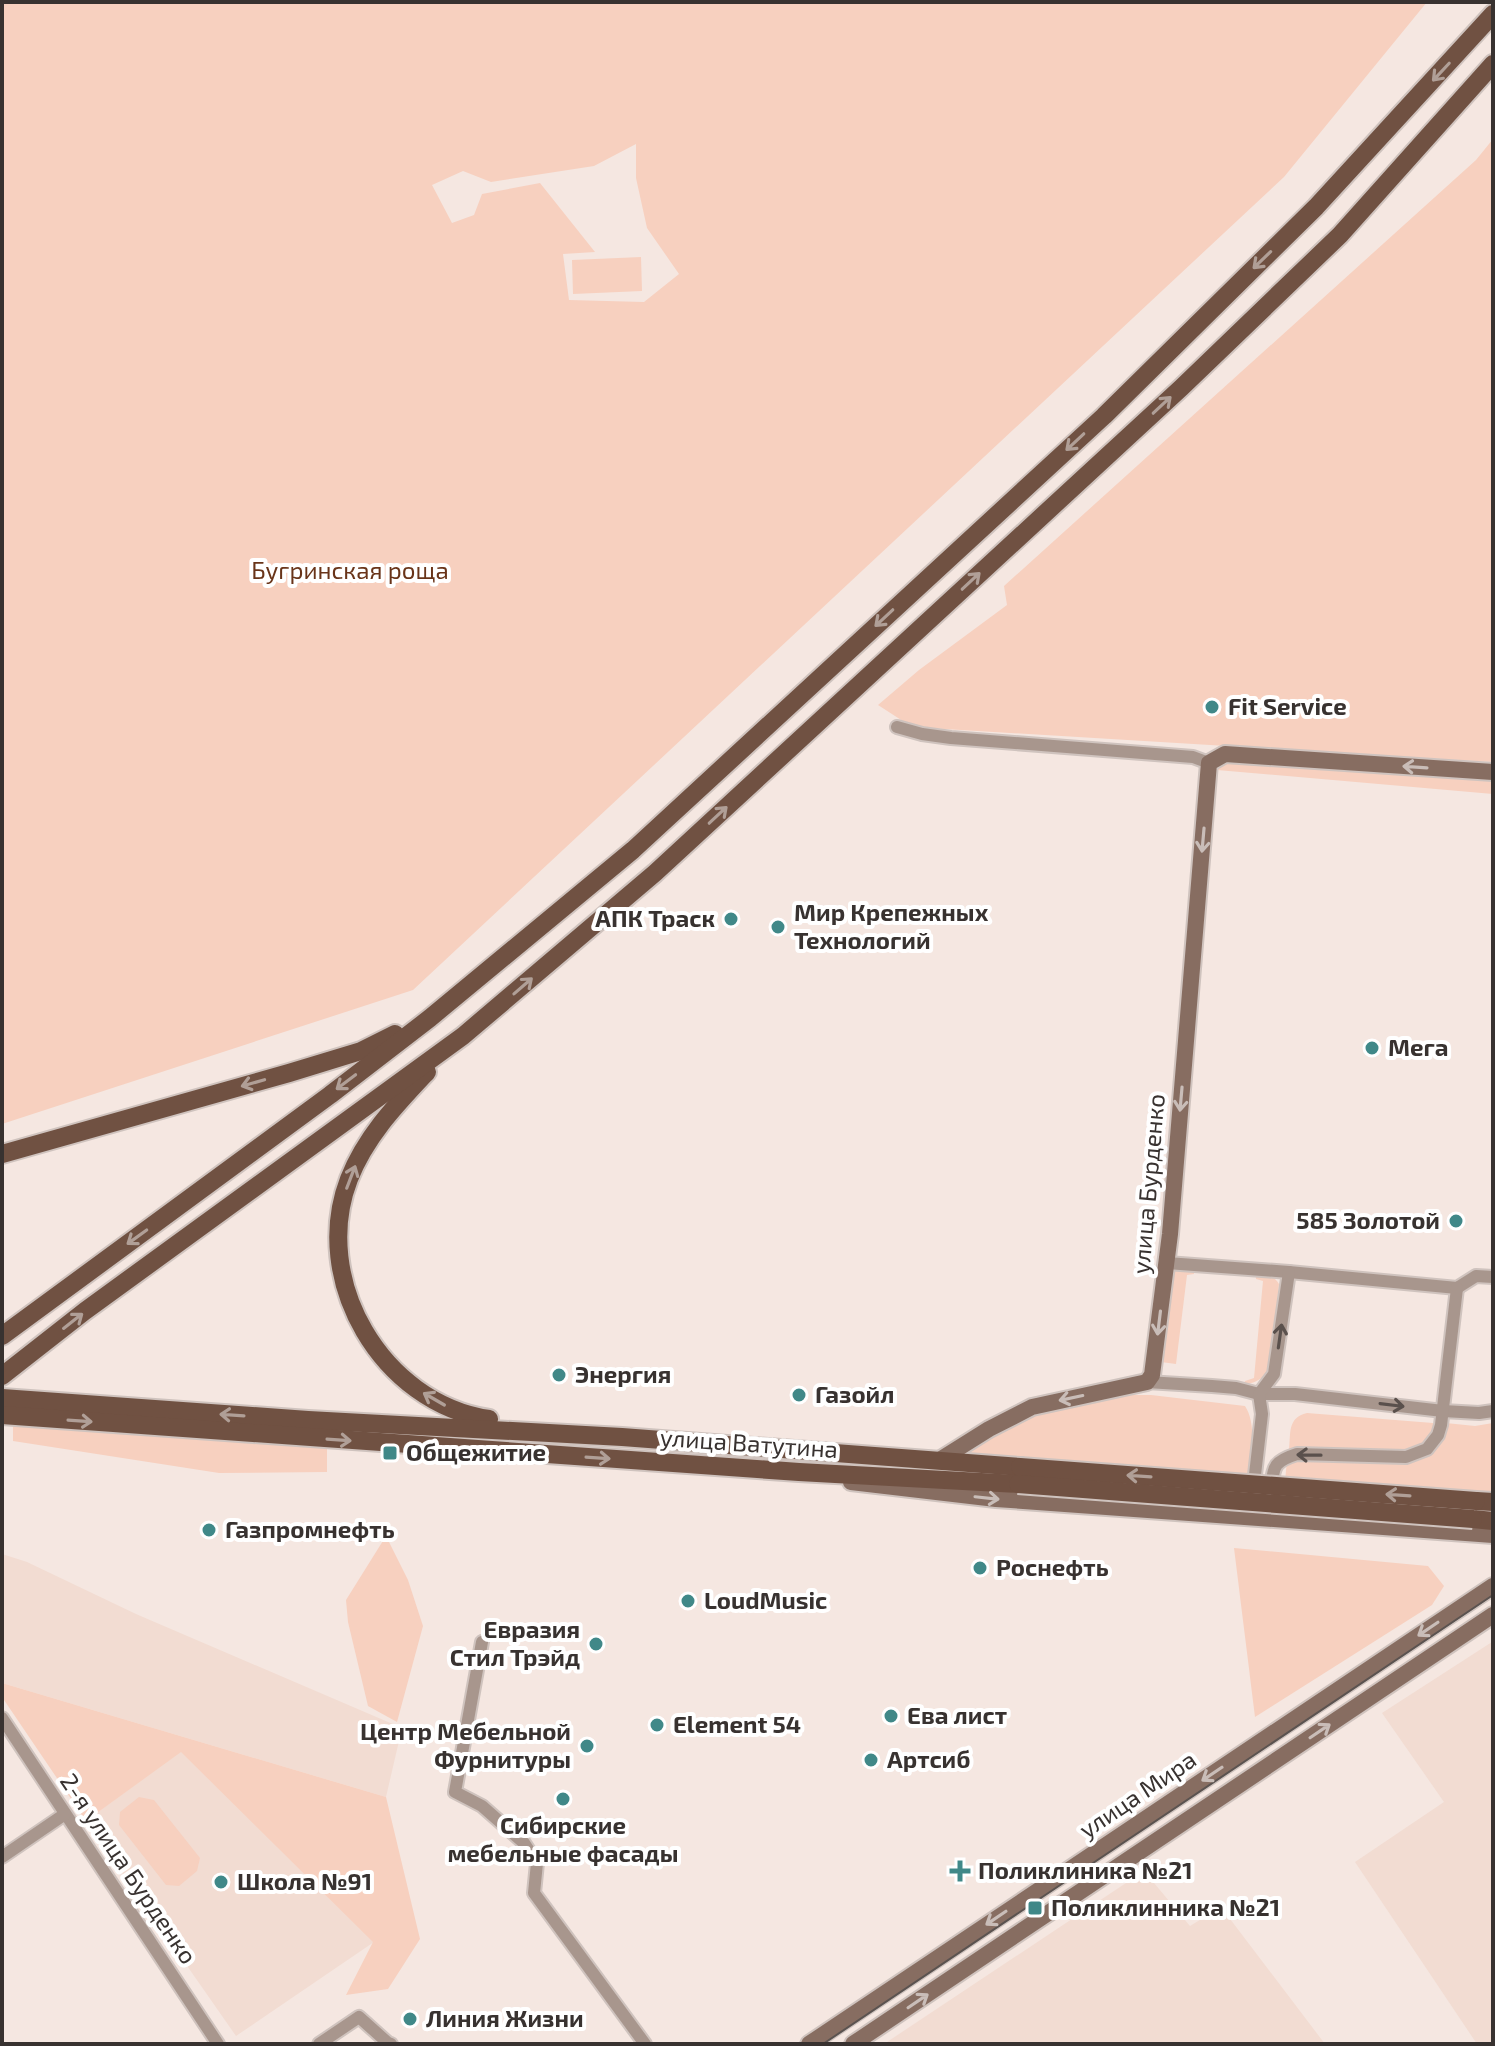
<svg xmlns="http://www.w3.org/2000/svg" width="1495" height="2046" font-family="'Exo 2',sans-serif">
	<rect width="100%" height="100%" fill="#f5e7e1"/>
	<!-- built -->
	<g fill="#f2dcd2">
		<polygon points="2,1554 27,1562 136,1614 402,1728 386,1797 2,1683"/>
		<polygon points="1492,1642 1493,2044 1477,2044 1355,1862 1444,1802 1382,1713"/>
		<polygon points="181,1751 374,1942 236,2036 86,1821"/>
		<polygon points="1144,1871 1190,1926 1221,1907 1325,2044 884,2044"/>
	</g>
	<!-- green -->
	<g fill="#f7d0bf" fill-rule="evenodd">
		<path d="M2,2h1425l-143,175 -871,813 -411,134zM636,144v34l11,50 32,46 -35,28 -75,-2 -6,-46 32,-2 -55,-69 -58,11 -8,21 -22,8 -20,-38 31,-14 28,11 103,-16z"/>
		<polygon points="1493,139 1493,762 912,727 878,705 919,670 1007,605 1004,586 1476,160"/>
		<polygon points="641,257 642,291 573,294 572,260"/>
		<polygon points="1221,762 1493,781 1493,794 1217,770 1217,765"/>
		<polygon points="1176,1268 1194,1269 1194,1274 1187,1275 1176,1364 1161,1362 1171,1270"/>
		<path d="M1256,1274c9,1 18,1 23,10 -2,15 -3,30 -4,45 -2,23 0,53 -31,55l1,-3 9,-3 9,-97 -7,-2z"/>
		<path d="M1133,1395h18l94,11c12,18 6,49 5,70l-283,-22c13,-9 27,-20 41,-28 39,-21 82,-26 125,-31z"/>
		<path d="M1307,1413l126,10 1,9 -11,12 -20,8 -114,-2c2,-17 -2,-32 18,-37z"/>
		<polygon points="13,1421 327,1446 327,1472 219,1473 13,1441"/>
		<polygon points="1446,1423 1475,1426 1493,1423 1493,1496 1285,1481 1287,1460 1408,1463 1430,1452"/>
		<polygon points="386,1536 408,1580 423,1626 397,1722 368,1706 348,1622 346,1600"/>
		<polygon points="1234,1548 1428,1566 1444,1586 1432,1605 1255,1717"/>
		<polygon points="2,1683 386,1797 420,1939 388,1989 346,1995 373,1942 181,1752 86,1821 2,1697"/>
		<polygon points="139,1797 154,1800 200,1858 197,1871 179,1886 166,1885 119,1825 120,1812"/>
	</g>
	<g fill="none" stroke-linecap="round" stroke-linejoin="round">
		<defs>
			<g id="street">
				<polyline points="897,727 922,734 951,738 1193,757 1209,763"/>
				<polyline points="1167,1263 1289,1272 1457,1288 1476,1276 1493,1277"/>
				<polyline points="1147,1382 1212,1386 1236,1388 1259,1394 1295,1394 1443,1411 1479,1413 1493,1411"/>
				<path d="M1271,1490c3,-23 1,-28 26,-36l109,3 21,-8 11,-14 3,-10 16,-137"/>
				<polyline points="1253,1492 1262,1414 1259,1394 1274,1374 1289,1272"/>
				<polyline points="482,1642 455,1792 482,1806 524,1843 537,1863 534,1893 645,2044"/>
				<polyline points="2,1718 218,2044"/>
				<polyline points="2,1857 65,1814"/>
				<polyline points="319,2044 359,2017 388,2043 391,2044"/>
			</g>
			<g id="secondary">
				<polyline points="938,1461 989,1429 1032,1407 1147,1382 1152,1375 1170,1234 1209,763 1225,754 1493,772"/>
				<polyline points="851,1482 996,1499 1493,1535"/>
				<polyline points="809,2044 1493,1586"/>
				<polyline points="853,2044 1493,1615"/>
			</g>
			<g id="primary">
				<path d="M427,1072c-31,33 -61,64 -78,107 -39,101 33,224 140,240"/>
				<polyline points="2,1154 289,1073 361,1051 395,1034"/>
				<polyline points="2,1336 330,1095 430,1018 633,850 1104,416 1316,207 1493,14"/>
				<polyline points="2,1376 85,1311 463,1036 655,873 1181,388 1340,235 1493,64"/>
				<polyline points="2,1398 308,1420 622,1437 1020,1467"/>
				<polyline points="2,1415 799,1472 1018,1484"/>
				<polyline points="1476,1501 1493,1502"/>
				<polyline points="1473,1519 1493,1521"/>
			</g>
		</defs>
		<!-- street casing -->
		<use href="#street" stroke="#cfc3be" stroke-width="16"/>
		<!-- secondary casing -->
		<use href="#secondary" stroke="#cfc3be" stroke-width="20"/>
		<!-- primary casing -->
		<use href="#primary" stroke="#cfc3be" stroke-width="22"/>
		<!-- street -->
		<use href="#street" stroke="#a8968d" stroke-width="12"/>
		<!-- secondary -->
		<use href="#secondary" stroke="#876d61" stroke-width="16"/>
		<!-- primary -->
		<use href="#primary" stroke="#705142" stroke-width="18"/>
		<!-- tram -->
		<polyline stroke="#5b5350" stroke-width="2" points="823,2044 1493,1595"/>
		<defs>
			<g id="primary-bridge">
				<polyline points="1020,1467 1476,1501"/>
				<polyline points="1018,1484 1473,1519"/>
			</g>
		</defs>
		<!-- primary-bridge casing -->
		<use href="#primary-bridge" stroke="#cfc3be" stroke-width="22" stroke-linecap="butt"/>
		<!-- primary-bridge -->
		<use href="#primary-bridge" stroke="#705142" stroke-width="18"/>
	</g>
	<!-- one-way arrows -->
	<defs><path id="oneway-shaft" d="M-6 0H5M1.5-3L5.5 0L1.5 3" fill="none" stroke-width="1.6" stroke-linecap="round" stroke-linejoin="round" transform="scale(2)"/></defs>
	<g stroke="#b09f97">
		<use href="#oneway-shaft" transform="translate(1441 72) rotate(133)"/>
		<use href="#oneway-shaft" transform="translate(1262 260) rotate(136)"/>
		<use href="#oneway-shaft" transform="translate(1162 405) rotate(-43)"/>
		<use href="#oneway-shaft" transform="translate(1075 442) rotate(137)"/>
		<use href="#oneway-shaft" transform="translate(971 581) rotate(-43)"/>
		<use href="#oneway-shaft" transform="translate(884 618) rotate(137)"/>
		<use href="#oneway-shaft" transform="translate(718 815) rotate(-43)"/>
		<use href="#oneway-shaft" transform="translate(523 986) rotate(-41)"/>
		<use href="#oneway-shaft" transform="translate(346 1082) rotate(143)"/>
		<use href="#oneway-shaft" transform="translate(253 1083) rotate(164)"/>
		<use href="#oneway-shaft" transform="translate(351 1177) rotate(-69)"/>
		<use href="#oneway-shaft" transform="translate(137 1237) rotate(144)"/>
		<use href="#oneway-shaft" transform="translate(73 1321) rotate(-38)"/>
		<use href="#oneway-shaft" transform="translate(434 1399) rotate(-150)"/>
		<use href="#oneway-shaft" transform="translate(232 1415) rotate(-176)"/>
		<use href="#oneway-shaft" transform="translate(80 1421) rotate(4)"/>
		<use href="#oneway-shaft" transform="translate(339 1440) rotate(4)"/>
		<use href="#oneway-shaft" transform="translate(598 1458) rotate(4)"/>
		<use href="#oneway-shaft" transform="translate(1139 1476) rotate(-176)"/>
		<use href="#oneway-shaft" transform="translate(1398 1495) rotate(-176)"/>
	</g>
	<g stroke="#c9bdb8">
		<use href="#oneway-shaft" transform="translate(1415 767) rotate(-176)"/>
		<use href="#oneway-shaft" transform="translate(1203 840) rotate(95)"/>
		<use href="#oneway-shaft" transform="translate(1181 1099) rotate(95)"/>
		<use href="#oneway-shaft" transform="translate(1159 1323) rotate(97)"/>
		<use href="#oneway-shaft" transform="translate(1071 1398) rotate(168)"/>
		<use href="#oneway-shaft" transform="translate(987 1498) rotate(6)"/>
		<use href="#oneway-shaft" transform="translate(1428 1629) rotate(146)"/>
		<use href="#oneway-shaft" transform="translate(1320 1731) rotate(-34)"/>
		<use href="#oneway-shaft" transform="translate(1212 1774) rotate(146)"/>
		<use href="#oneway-shaft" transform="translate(996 1918) rotate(146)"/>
		<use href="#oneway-shaft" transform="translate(918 2001) rotate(-34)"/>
	</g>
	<g stroke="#5a504c">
		<use href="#oneway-shaft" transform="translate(1280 1336) rotate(-82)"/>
		<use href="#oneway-shaft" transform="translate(1392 1405) rotate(7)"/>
		<use href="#oneway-shaft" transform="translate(1309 1455) rotate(-179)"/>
	</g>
	<!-- markers -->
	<g fill="#408888" stroke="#fff" stroke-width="3">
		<circle cx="1212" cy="707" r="8"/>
		<circle cx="731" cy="919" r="8"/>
		<circle cx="778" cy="927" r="8"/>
		<circle cx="1372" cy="1048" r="8"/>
		<circle cx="1456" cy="1221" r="8"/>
		<circle cx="559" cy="1375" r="8"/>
		<circle cx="799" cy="1395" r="8"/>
		<rect x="382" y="1445" width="16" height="16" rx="4"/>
		<circle cx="209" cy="1530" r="8"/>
		<circle cx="980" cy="1568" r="8"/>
		<circle cx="688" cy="1601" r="8"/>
		<circle cx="596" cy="1644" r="8"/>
		<circle cx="891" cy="1716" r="8"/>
		<circle cx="657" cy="1725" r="8"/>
		<circle cx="587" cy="1746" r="8"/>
		<circle cx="871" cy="1760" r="8"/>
		<circle cx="563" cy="1799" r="8"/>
		<path d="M956 1859h8v8h8v8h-8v8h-8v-8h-8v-8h8z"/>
		<circle cx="221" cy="1882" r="8"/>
		<rect x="1027" y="1900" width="16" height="16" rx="4"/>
		<circle cx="410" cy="2019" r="8"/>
	</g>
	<g text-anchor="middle" stroke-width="8" stroke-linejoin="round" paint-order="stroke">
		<!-- park labels -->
		<g font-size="24" fill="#693419" stroke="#fff">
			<text x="350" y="579">Бугринская роща</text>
		</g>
		<!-- poi labels -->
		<g font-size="24" font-weight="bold" fill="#383230" stroke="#fff" text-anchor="start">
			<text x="1228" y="715">Fit Service</text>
			<text x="794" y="921">Мир Крепежных<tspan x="794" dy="28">Технологий</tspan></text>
			<text x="715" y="927" text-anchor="end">АПК Траск</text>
			<text x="1388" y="1056">Мега</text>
			<text x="1440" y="1229" text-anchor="end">585 Золотой</text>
			<text x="575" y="1383">Энергия</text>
			<text x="815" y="1403">Газойл</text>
			<text x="406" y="1461">Общежитие</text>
			<text x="225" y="1538">Газпромнефть</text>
			<text x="996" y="1576">Роснефть</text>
			<text x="704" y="1609">LoudMusic</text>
			<text x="580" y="1638" text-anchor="end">Евразия<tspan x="580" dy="28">Стил Трэйд</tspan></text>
			<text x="907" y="1724">Ева лист</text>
			<text x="673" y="1733">Element 54</text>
			<text x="571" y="1740" text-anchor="end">Центр Мебельной<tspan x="571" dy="28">Фурнитуры</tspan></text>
			<text x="887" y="1768">Артсиб</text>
			<text x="563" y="1834" text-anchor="middle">Сибирские<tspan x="563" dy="28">мебельные фасады</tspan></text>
			<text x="978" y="1879">Поликлиника №21</text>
			<text x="237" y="1890">Школа №91</text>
			<text x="1051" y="1916">Поликлинника №21</text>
			<text x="426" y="2027">Линия Жизни</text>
		</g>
		<!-- street labels -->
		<g font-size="24" fill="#383230" stroke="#fff">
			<text transform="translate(1149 1184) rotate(-85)" y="8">улица Бурденко</text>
			<text transform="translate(749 1444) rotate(4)" y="8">улица Ватутина</text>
			<text transform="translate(1138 1795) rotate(-34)" y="8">улица Мира</text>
			<text transform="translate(128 1869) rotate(56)" y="8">2-я улица Бурденко</text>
		</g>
	</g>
	<!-- border -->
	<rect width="1495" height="2046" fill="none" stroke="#383230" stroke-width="8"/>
</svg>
